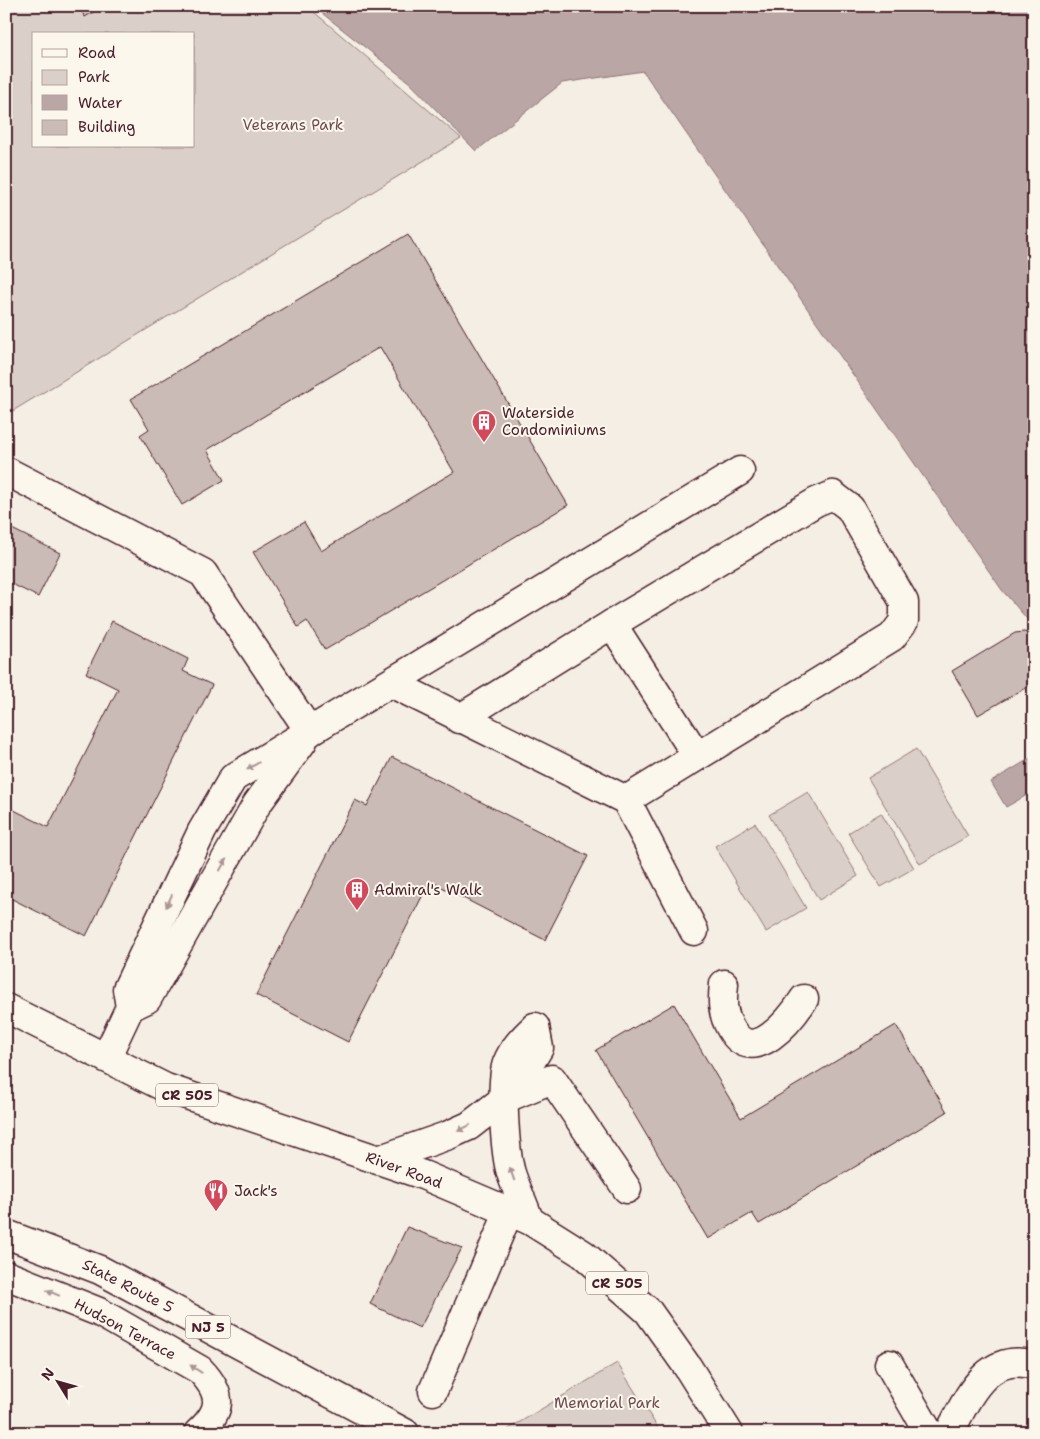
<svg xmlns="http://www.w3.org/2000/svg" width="1040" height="1439" font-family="'Shantell Sans',sans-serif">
	<rect width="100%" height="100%" fill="#f4eee4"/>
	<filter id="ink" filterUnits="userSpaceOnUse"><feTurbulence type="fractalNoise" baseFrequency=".02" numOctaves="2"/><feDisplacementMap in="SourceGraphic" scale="10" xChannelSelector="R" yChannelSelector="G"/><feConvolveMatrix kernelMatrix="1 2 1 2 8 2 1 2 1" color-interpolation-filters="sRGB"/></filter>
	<g filter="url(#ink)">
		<!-- green -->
		<g fill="#dbd0c9" stroke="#92787a" fill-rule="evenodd">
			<path d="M6,6h301l154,132 -455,277zM34,34h160v112h-160z"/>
			<polygon points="916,749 968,836 920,864 868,778"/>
			<polygon points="808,792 858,876 819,900 769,815"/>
			<polygon points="881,813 914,868 881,887 848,833"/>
			<polygon points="755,823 806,908 766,932 715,846"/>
			<polygon points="617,1363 661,1433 502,1433"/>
		</g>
		<!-- water -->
		<g fill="#baa7a5" stroke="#8d7174">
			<polygon points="313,6 1034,6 1034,627 1002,590 643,71 562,83 476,151 410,83"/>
			<polygon points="1034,756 1034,791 1006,807 991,782"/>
		</g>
		<!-- building -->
		<g fill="#cabbb6" stroke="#4a1f2b">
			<polygon points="78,6 103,6 85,17"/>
			<polygon points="408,234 568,505 325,650 307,621 298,627 253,552 304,522 321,551 454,472 380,347 207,450 224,480 182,505 140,435 149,429 131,399"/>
			<polygon points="6,526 60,553 38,597 8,582 6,586"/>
			<polygon points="112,621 188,659 183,671 212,685 86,936 6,896 6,806 48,827 118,689 86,673"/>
			<polygon points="1024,632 1034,634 1034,683 978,715 952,671 1015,633"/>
			<polygon points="392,757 588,856 545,940 430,881 348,1042 256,995 355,800 367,806"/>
			<polygon points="674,1004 741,1118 896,1025 947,1112 759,1224 752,1213 708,1239 596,1050"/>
			<polygon points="407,1227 462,1248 420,1328 370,1304"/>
		</g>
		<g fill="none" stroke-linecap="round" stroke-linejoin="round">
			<defs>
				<g id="minor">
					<polyline points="6,471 203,573 310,732"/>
					<polyline points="612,624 697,756"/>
					<polyline points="391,683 626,800 694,931"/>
					<polyline points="459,719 612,624 816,502 833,495 850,508 904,602 904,621 892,637 626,800"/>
					<path d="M724,984c-2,18 -2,30 7,45 22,39 60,-10 73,-30"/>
					<polyline points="130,1007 147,999 257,804 303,741"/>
					<polyline points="106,1058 130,1007 127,989 202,831 233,778 740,471"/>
					<polyline points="504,1099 525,1071 539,1048 535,1027"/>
					<polyline points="378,1160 449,1135 469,1126 504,1099 552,1079 627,1189"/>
					<path d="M529,1220c-5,-16 -13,-31 -18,-47 -6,-19 -11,-92 -4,-110 6,-15 17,-26 28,-36"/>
					<path d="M6,1275l93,37 101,58c24,25 22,41 -2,63"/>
					<polyline points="889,1364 929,1433"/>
					<polyline points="433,1391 509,1211"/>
					<path d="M949,1433c19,-35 37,-82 85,-68"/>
				</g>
				<g id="major">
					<polyline points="6,1008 166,1088 423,1175 529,1220 583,1254 648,1311 687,1366 729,1433"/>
					<polyline points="6,1234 100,1270 405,1433"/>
				</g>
			</defs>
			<!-- minor casing -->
			<use href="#minor" stroke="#4a1f2b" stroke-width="31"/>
			<!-- major casing -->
			<use href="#major" stroke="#4a1f2b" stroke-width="31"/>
			<!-- minor -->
			<use href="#minor" stroke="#fbf7ec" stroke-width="28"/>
			<!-- major -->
			<use href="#major" stroke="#fbf7ec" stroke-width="28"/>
		</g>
		<!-- one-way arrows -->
		<defs><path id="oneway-solid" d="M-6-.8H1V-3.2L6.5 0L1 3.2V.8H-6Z" transform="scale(1.25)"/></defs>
		<g fill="#ab9695">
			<use href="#oneway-solid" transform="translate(253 766) rotate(149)"/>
			<use href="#oneway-solid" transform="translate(223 865) rotate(-61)"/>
			<use href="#oneway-solid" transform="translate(169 901) rotate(115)"/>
			<use href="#oneway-solid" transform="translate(464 1128) rotate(153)"/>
			<use href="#oneway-solid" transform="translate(512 1174) rotate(-109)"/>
			<use href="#oneway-solid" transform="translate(53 1293) rotate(-157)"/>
			<use href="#oneway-solid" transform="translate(196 1369) rotate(-146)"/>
		</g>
	</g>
	<!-- icons -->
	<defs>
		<symbol id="building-pin" viewBox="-11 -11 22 30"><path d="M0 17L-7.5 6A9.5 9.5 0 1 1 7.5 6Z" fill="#d1495b" stroke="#fbf7ec"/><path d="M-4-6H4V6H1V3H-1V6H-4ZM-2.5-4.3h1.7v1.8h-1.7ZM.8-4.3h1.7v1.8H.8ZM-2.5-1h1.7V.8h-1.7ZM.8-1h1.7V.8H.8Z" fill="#fff"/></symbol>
		<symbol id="restaurant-pin" viewBox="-11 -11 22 30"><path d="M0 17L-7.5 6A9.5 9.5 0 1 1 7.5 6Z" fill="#d1495b" stroke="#fbf7ec"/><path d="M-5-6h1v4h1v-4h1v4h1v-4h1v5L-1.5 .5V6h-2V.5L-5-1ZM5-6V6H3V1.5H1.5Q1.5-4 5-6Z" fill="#fff"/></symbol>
	</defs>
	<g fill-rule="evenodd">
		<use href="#building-pin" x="470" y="408" width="28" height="38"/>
		<use href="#building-pin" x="343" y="876" width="28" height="38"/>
		<use href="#restaurant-pin" x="202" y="1177" width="28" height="38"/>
	</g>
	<g text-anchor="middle" stroke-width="4" stroke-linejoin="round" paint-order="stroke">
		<!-- shield labels -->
		<g fill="#fbf7ec" stroke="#7f6065" stroke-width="1">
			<rect x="156" y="1083.5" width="62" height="23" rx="4"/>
			<rect x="586" y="1271.5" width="62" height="23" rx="4"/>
			<rect x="185.5" y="1315.5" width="45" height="23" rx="4"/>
		</g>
		<g font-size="14" font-weight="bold" fill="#4a1f2b">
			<text x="187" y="1100">CR 505</text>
			<text x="617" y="1288">CR 505</text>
			<text x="208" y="1332">NJ 5</text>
		</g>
		<!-- park labels -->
		<g font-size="15" fill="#6e4b52" stroke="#fbf7ec">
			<text x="293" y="130">Veterans Park</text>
			<text x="607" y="1408">Memorial Park</text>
		</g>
		<!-- poi labels -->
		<g font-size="15" fill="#4a1f2b" stroke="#fbf7ec" text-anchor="start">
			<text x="502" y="418">Waterside<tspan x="502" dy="17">Condominiums</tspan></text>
			<text x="374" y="895">Admiral's Walk</text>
			<text x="234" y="1196">Jack's</text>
		</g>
		<!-- street labels -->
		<g font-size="15" fill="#4a1f2b" stroke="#fbf7ec">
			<text transform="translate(404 1170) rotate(20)" y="5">River Road</text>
			<text transform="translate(128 1286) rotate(27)" y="5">State Route 5</text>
			<text transform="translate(125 1329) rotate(28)" y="5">Hudson Terrace</text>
		</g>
	</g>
	<!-- margin -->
	<rect width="1040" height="1439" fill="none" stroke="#fbf7ec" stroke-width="25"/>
	<rect x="12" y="12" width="1015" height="1414" fill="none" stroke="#4a1f2b" stroke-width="2" filter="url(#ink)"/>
	<!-- legend -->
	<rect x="32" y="32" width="162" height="115" fill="#fbf7ec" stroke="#b4a19f"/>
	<rect x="42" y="49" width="25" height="8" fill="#fbf7ec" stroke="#b4a19f"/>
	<text x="78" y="58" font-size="15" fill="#4a1f2b">Road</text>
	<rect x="42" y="70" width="25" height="15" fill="#dbd0c9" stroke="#b4a19f"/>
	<text x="78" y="82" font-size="15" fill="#4a1f2b">Park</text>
	<rect x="42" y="95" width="25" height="15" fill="#baa7a5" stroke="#b4a19f"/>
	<text x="78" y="108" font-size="15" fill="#4a1f2b">Water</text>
	<rect x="42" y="120" width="25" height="15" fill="#cabbb6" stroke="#b4a19f"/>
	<text x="78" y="132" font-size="15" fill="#4a1f2b">Building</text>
	<!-- north arrow -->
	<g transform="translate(58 1382) rotate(307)" stroke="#fbf7ec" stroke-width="4" paint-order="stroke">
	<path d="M0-4L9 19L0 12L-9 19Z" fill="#4a1f2b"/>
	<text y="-8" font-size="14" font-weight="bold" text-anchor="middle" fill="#4a1f2b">N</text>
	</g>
</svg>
